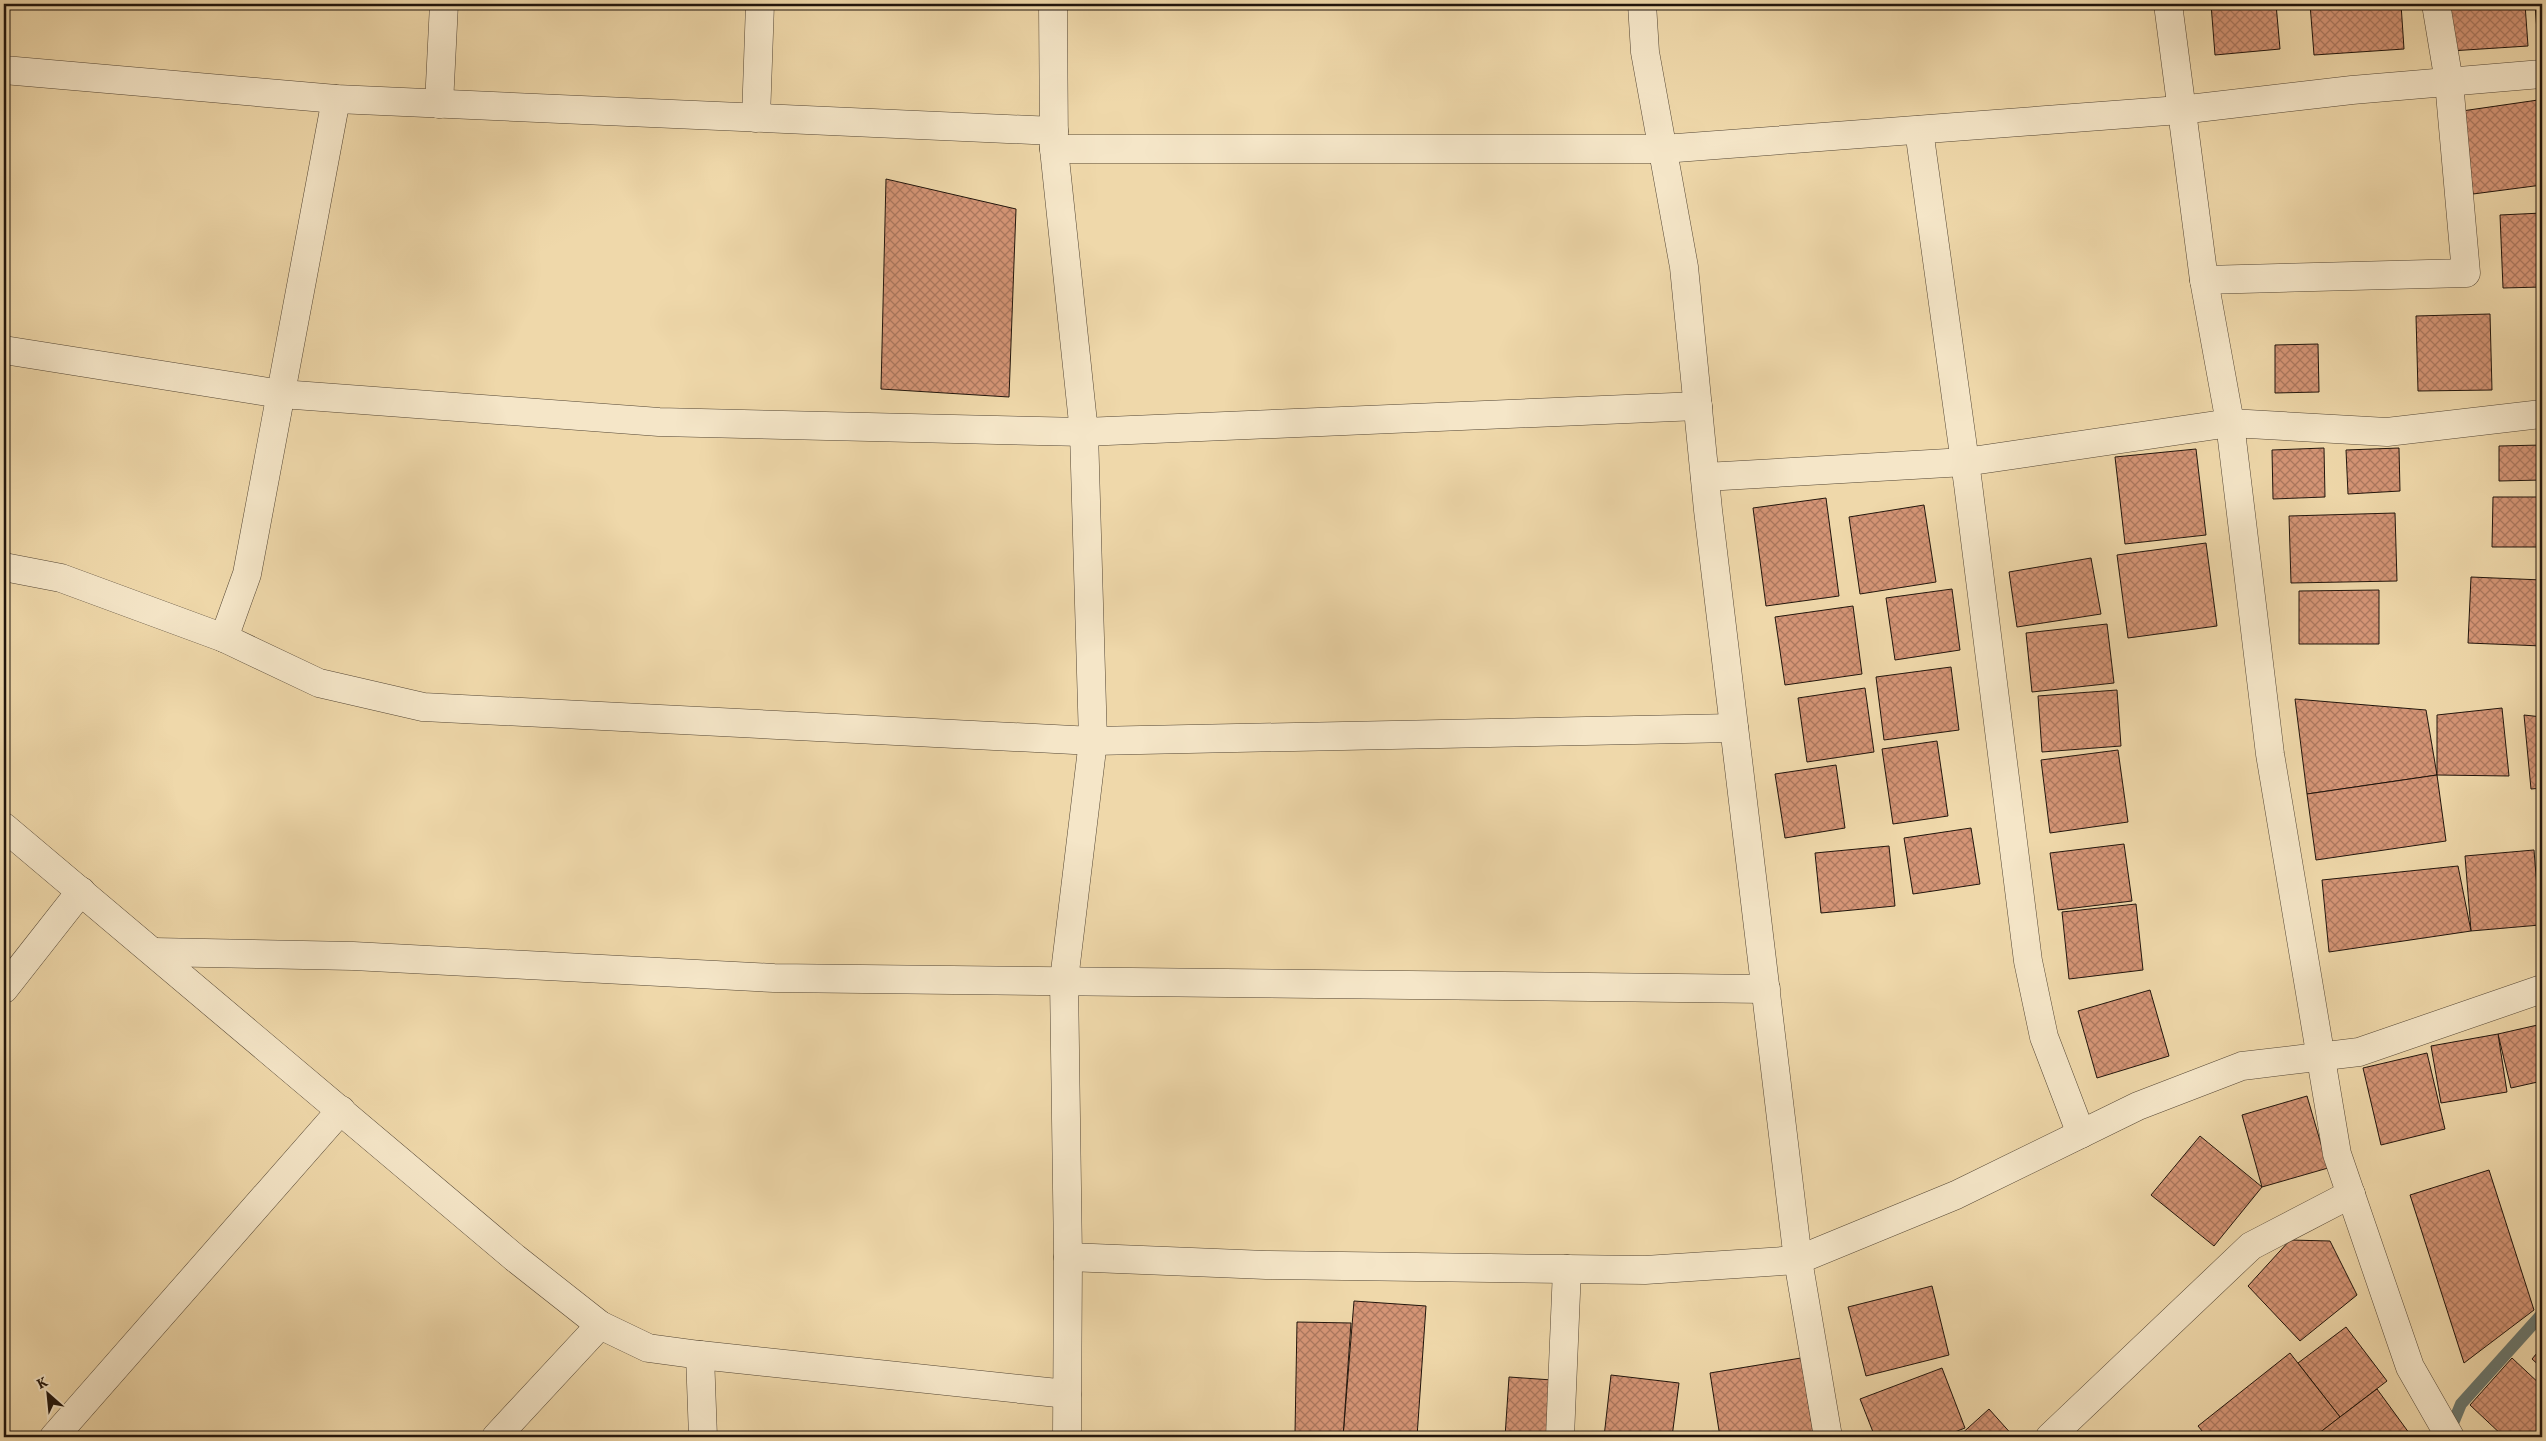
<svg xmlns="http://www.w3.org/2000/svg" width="2546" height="1441" font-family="Vollkorn,serif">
	<defs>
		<pattern id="building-cross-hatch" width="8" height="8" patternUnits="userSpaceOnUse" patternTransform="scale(1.25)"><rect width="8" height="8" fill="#d59576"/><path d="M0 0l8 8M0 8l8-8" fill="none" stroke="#ac785f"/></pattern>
	</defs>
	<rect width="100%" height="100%" fill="#efd8aa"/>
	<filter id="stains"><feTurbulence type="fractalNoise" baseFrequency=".004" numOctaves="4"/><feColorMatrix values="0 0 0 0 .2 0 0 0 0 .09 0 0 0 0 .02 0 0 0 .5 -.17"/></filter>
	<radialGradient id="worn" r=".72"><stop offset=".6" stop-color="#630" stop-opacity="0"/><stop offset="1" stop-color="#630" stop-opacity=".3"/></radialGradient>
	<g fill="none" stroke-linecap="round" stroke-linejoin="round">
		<!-- stream -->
		<polyline stroke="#6a776e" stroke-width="12" points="2449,1433 2461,1404 2542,1314"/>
	</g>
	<!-- building -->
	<g fill="url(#building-cross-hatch)" stroke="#21150c">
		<polygon points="2211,4 2276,4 2280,49 2215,55"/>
		<polygon points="2310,4 2401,4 2404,49 2314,55"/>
		<polygon points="2447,4 2525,4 2528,46 2450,51"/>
		<polygon points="2535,4 2542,4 2542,45 2538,45"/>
		<polygon points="2538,100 2542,132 2542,185 2473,194 2462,111"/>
		<polygon points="886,179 1016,209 1009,397 881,389"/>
		<polygon points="2542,213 2542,287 2503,288 2500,215"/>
		<polygon points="2490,314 2492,390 2418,391 2416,316"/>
		<polygon points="2318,344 2319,392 2275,393 2275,345"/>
		<polygon points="2542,445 2542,480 2499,481 2499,446"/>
		<polygon points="2324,448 2325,497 2273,499 2272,450"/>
		<polygon points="2399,448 2400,491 2348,494 2346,450"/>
		<polygon points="2196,449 2206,535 2125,544 2115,457"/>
		<polygon points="2493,497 2542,497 2542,547 2492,547"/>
		<polygon points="1826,498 1839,596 1766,606 1753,508"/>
		<polygon points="1924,505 1936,582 1860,594 1849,517"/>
		<polygon points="2395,513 2397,581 2291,583 2289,516"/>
		<polygon points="2206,543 2217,626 2128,638 2117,555"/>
		<polygon points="2091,558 2101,614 2017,627 2009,572"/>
		<polygon points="2471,577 2542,580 2542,646 2468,643"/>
		<polygon points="1952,589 1960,650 1895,660 1886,598"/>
		<polygon points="2379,590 2379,644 2299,644 2299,591"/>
		<polygon points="1853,606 1862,674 1785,685 1775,617"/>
		<polygon points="2107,624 2114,683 2032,692 2026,633"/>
		<polygon points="1951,667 1959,730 1884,740 1876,677"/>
		<polygon points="1865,688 1874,752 1807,762 1798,698"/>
		<polygon points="2117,690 2121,746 2042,752 2038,696"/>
		<polygon points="2295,699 2426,710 2437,775 2307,794"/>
		<polygon points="2502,708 2509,776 2437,775 2437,715"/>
		<polygon points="2524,715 2542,717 2542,788 2531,789"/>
		<polygon points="1937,741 1948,816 1893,824 1882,749"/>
		<polygon points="2118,750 2128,822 2050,833 2041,760"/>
		<polygon points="1836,765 1845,828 1785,838 1775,774"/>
		<polygon points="2437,775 2446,841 2316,860 2307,794"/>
		<polygon points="1971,828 1980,884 1913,894 1904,838"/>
		<polygon points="2124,844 2132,901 2058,910 2050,853"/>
		<polygon points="1889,846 1895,906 1821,913 1815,853"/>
		<polygon points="2534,850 2540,925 2471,931 2465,856"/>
		<polygon points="2458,866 2471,931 2329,952 2322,880"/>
		<polygon points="2136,904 2143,970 2069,979 2062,912"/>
		<polygon points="2150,990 2169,1056 2097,1078 2078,1011"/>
		<polygon points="2542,1024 2542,1081 2511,1088 2498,1034"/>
		<polygon points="2498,1034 2507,1092 2441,1103 2431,1046"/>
		<polygon points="2427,1053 2445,1129 2381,1145 2363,1068"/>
		<polygon points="2307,1096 2328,1168 2262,1187 2242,1115"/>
		<polygon points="2200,1136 2262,1187 2214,1246 2151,1195"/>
		<polygon points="2489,1170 2534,1310 2464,1363 2410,1195"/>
		<polygon points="2290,1240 2330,1241 2357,1295 2300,1341 2248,1286"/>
		<polygon points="1932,1286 1949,1355 1866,1376 1848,1307"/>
		<polygon points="1354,1301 1426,1306 1417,1437 1343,1437"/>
		<polygon points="1297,1322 1351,1323 1343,1437 1295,1433"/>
		<polygon points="2346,1327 2387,1381 2340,1417 2298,1363"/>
		<polygon points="2542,1347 2542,1368 2532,1359"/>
		<polygon points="2290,1353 2340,1417 2314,1437 2207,1437 2198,1426"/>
		<polygon points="1801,1358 1814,1437 1720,1437 1710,1373"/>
		<polygon points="2512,1358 2542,1386 2542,1437 2504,1437 2470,1405"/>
		<polygon points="1942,1368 1965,1428 1942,1437 1875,1437 1860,1399"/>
		<polygon points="1611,1375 1679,1383 1672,1437 1604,1437"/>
		<polygon points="1509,1377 1552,1380 1548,1437 1505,1437"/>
		<polygon points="2377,1389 2412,1437 2314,1437 2340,1417"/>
		<polygon points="1989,1409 2014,1437 1958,1437"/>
	</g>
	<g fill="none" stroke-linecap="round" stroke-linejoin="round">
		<defs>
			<g id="minor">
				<polyline points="1053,4 1054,149 1084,432 1093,741 1064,980 1068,1257 1067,1437"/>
				<polyline points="1642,4 1645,52 1684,267 1708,510 1798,1260 1828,1437"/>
				<polyline points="2168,4 2204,280 2230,423 2270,754 2337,1154 2410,1367 2450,1437"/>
				<polyline points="4,70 336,99 1054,131"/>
				<polyline points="439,104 444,4"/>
				<polyline points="756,118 760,4"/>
				<polyline points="1919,130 1968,484 2028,961 2044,1037 2081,1134"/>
				<polyline points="1054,149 1663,149 2180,110 2352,90 2542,74"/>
				<polyline points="2204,280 2466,273 2449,82 2436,4"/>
				<polyline points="4,350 281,394 659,422 1084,432 1698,406"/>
				<polyline points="1705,477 1965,462 2230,423 2387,432 2542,414"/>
				<polyline points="4,567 61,578 224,638 319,683 423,707 1093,741 1734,728"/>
				<polyline points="224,638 247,574 336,99"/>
				<polyline points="4,827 515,1258 600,1325 648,1348 700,1355 1067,1394"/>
				<polyline points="154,952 353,956 774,978 1766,989"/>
				<polyline points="4,989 81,891"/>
				<polyline points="1068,1257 1266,1265 1645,1270 1798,1260 1956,1195 2138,1106 2242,1066 2359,1052 2542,989"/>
				<polyline points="700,1355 703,1437"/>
				<polyline points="54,1437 341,1110"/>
				<polyline points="496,1437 600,1325"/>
				<polyline points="1560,1437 1567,1269"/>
				<polyline points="2050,1437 2251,1246 2351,1194"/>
			</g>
		</defs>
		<!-- minor casing -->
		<use href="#minor" stroke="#544634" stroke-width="29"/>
		<!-- minor -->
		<use href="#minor" stroke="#f5e6c8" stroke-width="28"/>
	</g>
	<!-- margin -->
	<rect width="2546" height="1441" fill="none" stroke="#efd8aa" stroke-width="20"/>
	<rect x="5" y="5" width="2536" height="1431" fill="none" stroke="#21150c" stroke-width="2.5"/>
	<rect x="10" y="10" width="2526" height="1421" fill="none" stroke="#21150c"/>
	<!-- north arrow -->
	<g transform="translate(48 1394) rotate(333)" stroke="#f5e6c8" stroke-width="4" paint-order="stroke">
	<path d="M0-4L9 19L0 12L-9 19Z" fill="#21150c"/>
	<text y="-8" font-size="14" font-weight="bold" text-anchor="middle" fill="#21150c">K</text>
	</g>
	<rect width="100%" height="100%" filter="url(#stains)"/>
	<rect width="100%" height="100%" fill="url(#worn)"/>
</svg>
